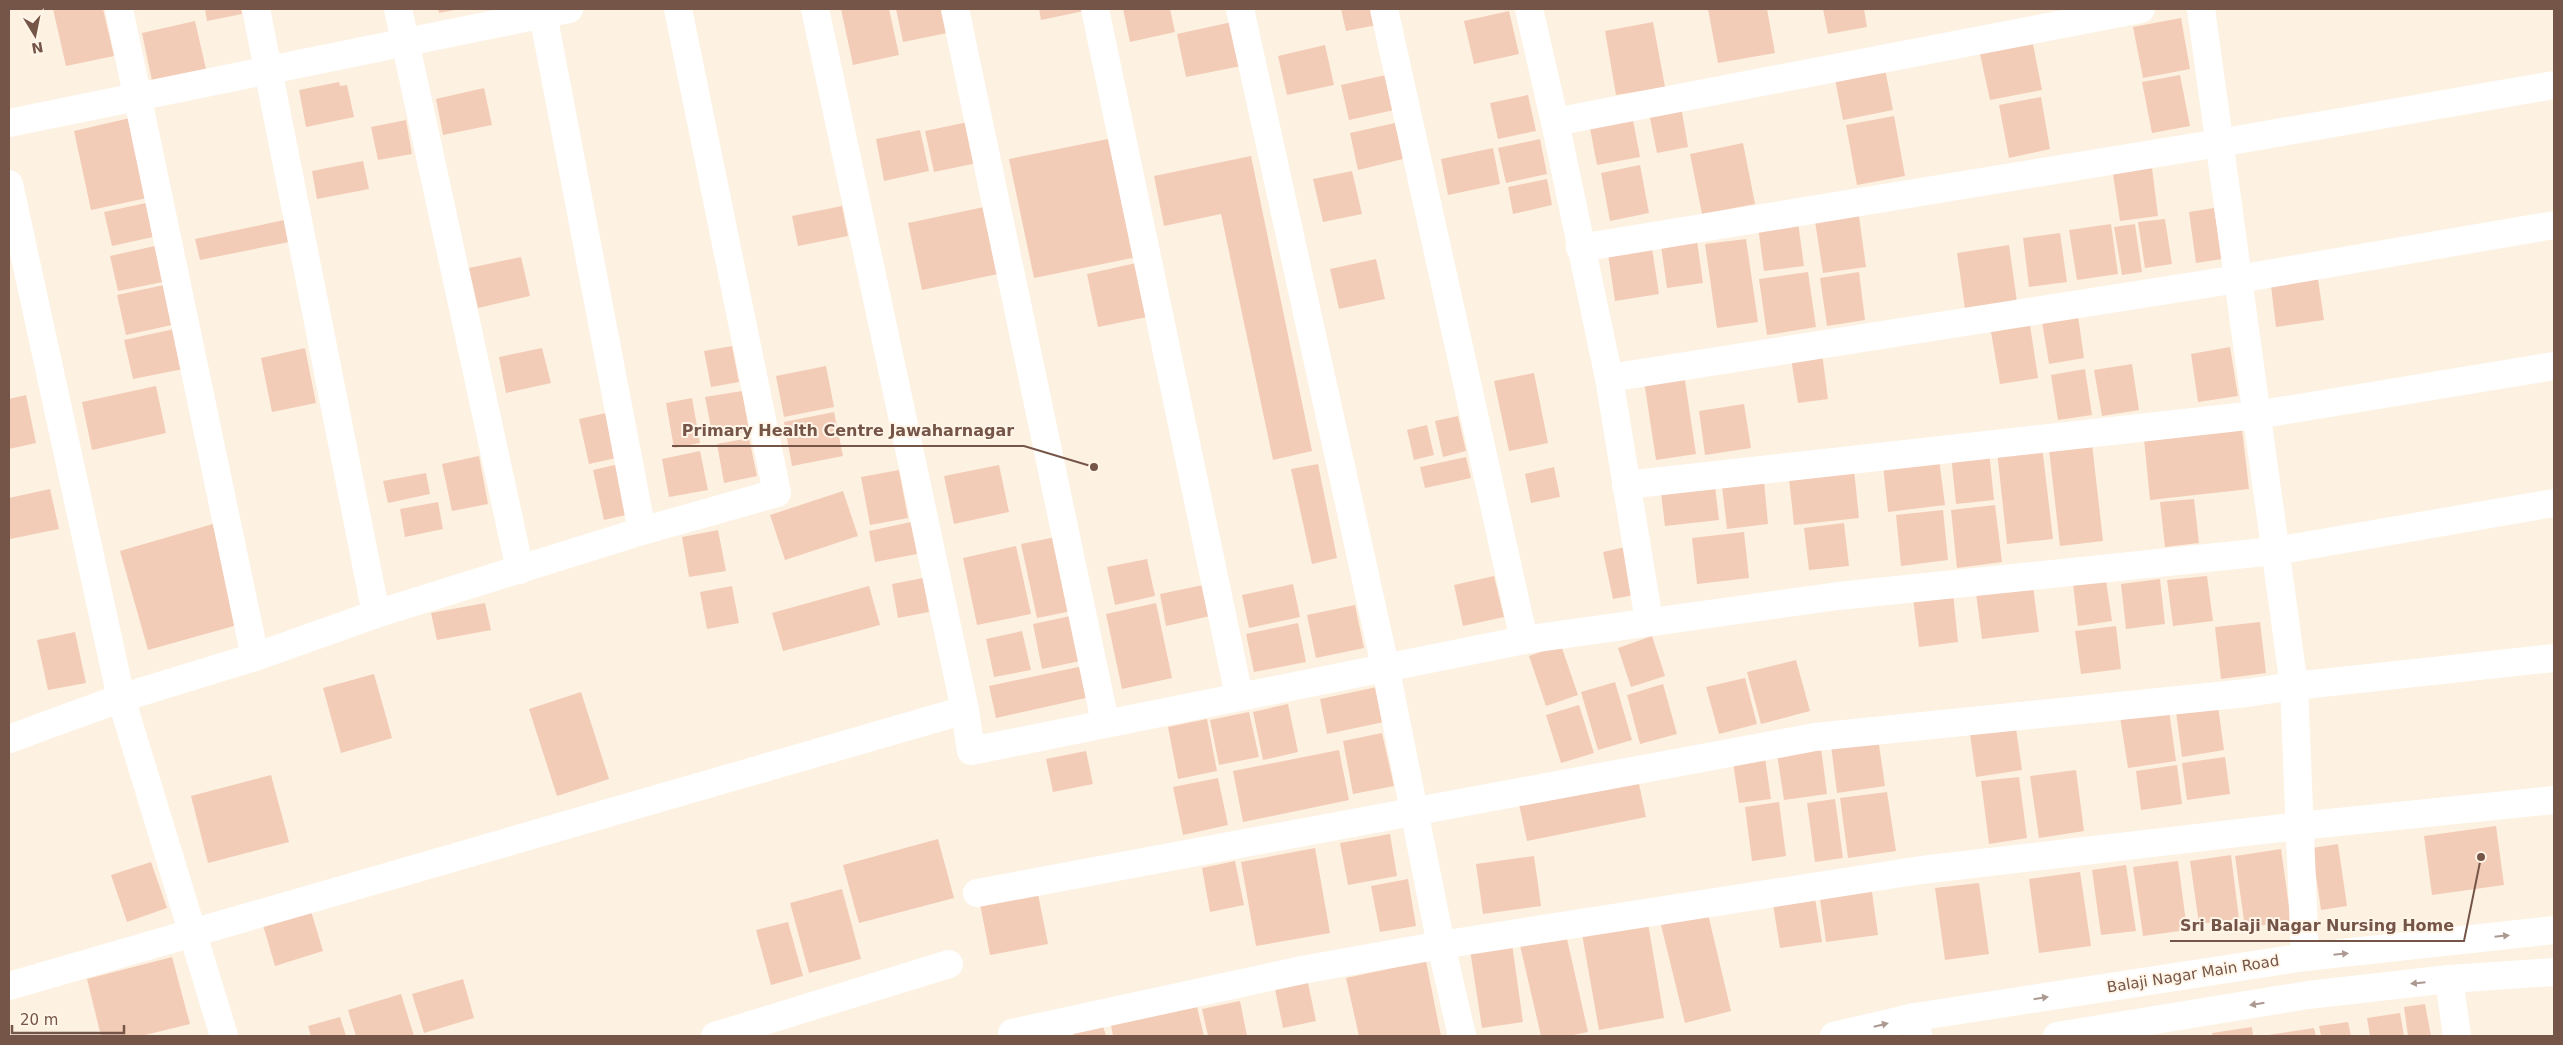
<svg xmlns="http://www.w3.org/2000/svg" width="2563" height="1045" font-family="'DejaVu Sans',sans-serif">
	<rect width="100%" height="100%" fill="#fdf1e1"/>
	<!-- building -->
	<g fill="#f3ccb8">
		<polygon points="53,9 103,9 114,56 66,66"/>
		<polygon points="205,9 241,9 242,14 207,21"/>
		<polygon points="438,9 455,9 455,10 439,13"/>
		<polygon points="841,9 889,9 899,55 853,65"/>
		<polygon points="896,9 947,9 952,32 903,42"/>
		<polygon points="1039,9 1083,9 1084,11 1041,20"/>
		<polygon points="1123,9 1170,9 1175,32 1130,42"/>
		<polygon points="1341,9 1373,9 1377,25 1346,31"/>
		<polygon points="1708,9 1767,9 1775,53 1718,63"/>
		<polygon points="1823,9 1864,9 1867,27 1828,34"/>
		<polygon points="1509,11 1519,54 1474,64 1464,21"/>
		<polygon points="2181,18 2190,69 2143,78 2133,27"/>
		<polygon points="195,21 206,69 152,81 142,33"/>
		<polygon points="1232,22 1241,66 1186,77 1177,34"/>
		<polygon points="1653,22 1665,87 1616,95 1605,31"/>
		<polygon points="2033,44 2042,90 1990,100 1980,54"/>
		<polygon points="1325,45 1334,85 1287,95 1278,56"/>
		<polygon points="1884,64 1893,110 1843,120 1834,74"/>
		<polygon points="1386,75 1394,110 1349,120 1341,85"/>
		<polygon points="2180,75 2190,126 2152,133 2142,82"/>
		<polygon points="339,82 340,86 347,85 354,117 306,127 299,90"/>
		<polygon points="484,88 492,125 443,135 436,99"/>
		<polygon points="1528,95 1536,131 1498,139 1490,103"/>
		<polygon points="2041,97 2050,149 2009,158 1999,105"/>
		<polygon points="1681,106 1688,147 1657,153 1649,113"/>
		<polygon points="1632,115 1640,157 1597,165 1589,123"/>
		<polygon points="1894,116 1905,176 1857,185 1846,125"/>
		<polygon points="130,118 147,198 91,210 74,131"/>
		<polygon points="406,120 412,154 378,160 371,127"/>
		<polygon points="968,122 977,163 934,172 925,131"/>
		<polygon points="1395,123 1403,159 1358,170 1350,133"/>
		<polygon points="920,130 929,171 884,181 876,139"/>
		<polygon points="1113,138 1137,257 1034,278 1009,159"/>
		<polygon points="1540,139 1547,174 1506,183 1498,148"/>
		<polygon points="1743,143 1755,204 1702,214 1690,154"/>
		<polygon points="1493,148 1500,184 1448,195 1441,159"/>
		<polygon points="1251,156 1312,451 1273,460 1221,214 1164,226 1154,176"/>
		<polygon points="363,161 369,189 317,199 312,171"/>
		<polygon points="1640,165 1649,213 1610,221 1601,173"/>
		<polygon points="2152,168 2158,216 2120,221 2113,174"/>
		<polygon points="1352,171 1362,214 1323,222 1313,179"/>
		<polygon points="1547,179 1552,205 1513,214 1508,187"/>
		<polygon points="146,203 153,237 112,246 104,212"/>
		<polygon points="842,206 848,236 798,246 792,216"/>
		<polygon points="984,207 998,274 922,290 908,223"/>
		<polygon points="2214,208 2222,259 2196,263 2189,212"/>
		<polygon points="1858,209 1866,267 1823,273 1814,215"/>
		<polygon points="2165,219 2172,264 2145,268 2138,222"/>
		<polygon points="284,220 289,242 200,260 195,239"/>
		<polygon points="1798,222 1804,266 1764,271 1758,227"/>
		<polygon points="2111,224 2118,274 2077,280 2069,230"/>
		<polygon points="2135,224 2142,272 2122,275 2114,227"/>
		<polygon points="2060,233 2067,282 2029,287 2023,238"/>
		<polygon points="1746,239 1758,322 1717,328 1705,244"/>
		<polygon points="1697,241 1703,283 1667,288 1661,246"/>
		<polygon points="2009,245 2017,302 1965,309 1957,253"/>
		<polygon points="155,246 163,282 118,291 110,256"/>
		<polygon points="1652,248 1659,294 1615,301 1608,254"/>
		<polygon points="521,257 530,296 478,308 469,268"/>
		<polygon points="1376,259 1385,299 1339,309 1330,269"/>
		<polygon points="1136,263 1147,317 1098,327 1087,274"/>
		<polygon points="1808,272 1816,327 1767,335 1759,279"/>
		<polygon points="1859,272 1865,320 1827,326 1820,278"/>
		<polygon points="2318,279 2324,320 2276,327 2271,286"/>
		<polygon points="164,285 172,325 126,335 117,295"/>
		<polygon points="2078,316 2084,358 2049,364 2042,322"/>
		<polygon points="2030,325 2038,378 2000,384 1991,332"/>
		<polygon points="174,329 183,369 133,379 124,340"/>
		<polygon points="732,346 739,382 711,387 704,351"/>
		<polygon points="2230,347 2238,396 2198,402 2191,354"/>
		<polygon points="305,348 316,403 272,412 261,358"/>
		<polygon points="542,348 551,383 506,393 499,357"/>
		<polygon points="1822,353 1828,399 1798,403 1791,358"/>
		<polygon points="2132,364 2139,410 2102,416 2094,370"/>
		<polygon points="826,366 834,407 784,417 776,376"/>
		<polygon points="2085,369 2092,415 2058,420 2051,375"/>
		<polygon points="1534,373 1548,443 1509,451 1494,381"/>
		<polygon points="1684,374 1696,454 1656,460 1644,381"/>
		<polygon points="156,386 166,433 92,450 82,402"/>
		<polygon points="742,391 749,431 713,438 705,397"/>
		<polygon points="26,395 36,443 9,449 9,399"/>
		<polygon points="692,398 700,443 674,448 666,403"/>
		<polygon points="1744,404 1751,448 1705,455 1699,411"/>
		<polygon points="834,412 843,456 792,466 784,422"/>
		<polygon points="606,413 616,458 589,464 579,419"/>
		<polygon points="1458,416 1466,451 1443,457 1435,421"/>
		<polygon points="1427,425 1434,455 1414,460 1407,430"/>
		<polygon points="2242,429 2249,489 2150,500 2144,439"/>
		<polygon points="749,438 757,476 724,483 717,444"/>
		<polygon points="2092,444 2103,541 2060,546 2049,449"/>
		<polygon points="2042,446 2053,539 2007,544 1997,451"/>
		<polygon points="700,451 708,490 669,497 662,459"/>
		<polygon points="1989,451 1994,500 1956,504 1951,455"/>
		<polygon points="479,456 488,504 452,511 442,464"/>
		<polygon points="1466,457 1471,478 1425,488 1420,467"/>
		<polygon points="1939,459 1945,505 1888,512 1883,465"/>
		<polygon points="619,464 630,514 604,520 593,470"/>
		<polygon points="1318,464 1337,558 1312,564 1291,469"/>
		<polygon points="999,465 1009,512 954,524 944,476"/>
		<polygon points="1554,467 1560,497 1531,503 1525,474"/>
		<polygon points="899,470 908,518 870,525 861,477"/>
		<polygon points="1854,470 1859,518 1794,525 1789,478"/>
		<polygon points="426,473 430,494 388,503 383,481"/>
		<polygon points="1764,481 1768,524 1727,529 1722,486"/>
		<polygon points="1715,486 1719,520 1665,526 1661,493"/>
		<polygon points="50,489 59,529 10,539 9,498"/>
		<polygon points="843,491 858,536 785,560 770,515"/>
		<polygon points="2194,499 2199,543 2165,547 2160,502"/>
		<polygon points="438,502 443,529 405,537 400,509"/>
		<polygon points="1995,505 2002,562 1957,568 1951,510"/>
		<polygon points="1943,510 1948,560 1901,566 1896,515"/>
		<polygon points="911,522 917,554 875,562 869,531"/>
		<polygon points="1844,523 1849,566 1809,570 1804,528"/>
		<polygon points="213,524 241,624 148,650 120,551"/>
		<polygon points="718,530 726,571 689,577 682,537"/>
		<polygon points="1744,532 1749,578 1697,584 1692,538"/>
		<polygon points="1056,537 1072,611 1037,618 1021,544"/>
		<polygon points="1016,546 1031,614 977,625 963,558"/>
		<polygon points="1630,546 1640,594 1613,599 1603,552"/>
		<polygon points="1147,559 1155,596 1115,605 1107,567"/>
		<polygon points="1494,576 1504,617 1463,626 1454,585"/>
		<polygon points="2207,576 2213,621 2173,626 2167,580"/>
		<polygon points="923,578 929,612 898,618 892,584"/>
		<polygon points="2160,579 2165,624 2126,629 2121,584"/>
		<polygon points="2106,580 2112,621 2078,626 2073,584"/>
		<polygon points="1293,584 1300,617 1249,628 1242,595"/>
		<polygon points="1203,585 1210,616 1166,626 1160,594"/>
		<polygon points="732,586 739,623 707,629 700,592"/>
		<polygon points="869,586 880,625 783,651 772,613"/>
		<polygon points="2033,586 2039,632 1982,639 1976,593"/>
		<polygon points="1953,593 1958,642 1919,647 1913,598"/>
		<polygon points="485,603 491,630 437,640 431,613"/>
		<polygon points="1156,603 1172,678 1122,689 1106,614"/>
		<polygon points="1355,605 1364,648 1316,658 1307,615"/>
		<polygon points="1075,615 1085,660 1042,669 1033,624"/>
		<polygon points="2260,622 2266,673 2221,679 2215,627"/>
		<polygon points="1298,623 1306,662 1254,672 1246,634"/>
		<polygon points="2116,626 2121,669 2081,674 2075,631"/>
		<polygon points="1022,631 1031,670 994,677 986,639"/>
		<polygon points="75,632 86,683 48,690 37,640"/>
		<polygon points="1652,636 1665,676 1631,687 1618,648"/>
		<polygon points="1561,645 1578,695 1546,706 1529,656"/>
		<polygon points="1796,660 1810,711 1761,724 1747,672"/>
		<polygon points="1083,666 1090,697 996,718 989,686"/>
		<polygon points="374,674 392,738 341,753 323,688"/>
		<polygon points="1745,678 1757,724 1719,734 1706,687"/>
		<polygon points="1615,682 1632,740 1598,750 1581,692"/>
		<polygon points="1663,684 1677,734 1640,744 1627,695"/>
		<polygon points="1377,687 1384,722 1327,734 1320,699"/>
		<polygon points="581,692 609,779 557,796 529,709"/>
		<polygon points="1288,704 1298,752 1263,760 1253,712"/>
		<polygon points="1579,705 1594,753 1561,763 1546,715"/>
		<polygon points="2218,706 2224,750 2182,757 2176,712"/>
		<polygon points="2169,710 2176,761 2128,768 2120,717"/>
		<polygon points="1249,712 1259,757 1219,765 1210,720"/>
		<polygon points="1207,719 1217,771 1178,779 1168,727"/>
		<polygon points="2016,728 2022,770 1976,777 1970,734"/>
		<polygon points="1382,733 1394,786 1353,794 1343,741"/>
		<polygon points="1878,738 1885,786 1837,793 1831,745"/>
		<polygon points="1821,748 1827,794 1784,800 1777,754"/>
		<polygon points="1339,750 1349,800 1243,822 1233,771"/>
		<polygon points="1086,751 1093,784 1053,792 1046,759"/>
		<polygon points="2225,757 2230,794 2187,800 2182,763"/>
		<polygon points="1765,758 1771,799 1739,803 1733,762"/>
		<polygon points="2177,765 2182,804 2141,810 2136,771"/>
		<polygon points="2076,770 2084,831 2039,838 2030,776"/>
		<polygon points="271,775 289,842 208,863 191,796"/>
		<polygon points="2019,777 2027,838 1989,844 1981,781"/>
		<polygon points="1218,778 1228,825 1183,835 1173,787"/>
		<polygon points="1638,779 1646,817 1527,841 1519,804"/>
		<polygon points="1887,792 1896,851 1848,858 1840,798"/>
		<polygon points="1835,799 1843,858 1815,862 1807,803"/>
		<polygon points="1779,802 1786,856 1752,861 1745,807"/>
		<polygon points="2496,826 2504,885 2432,895 2424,836"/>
		<polygon points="1390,834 1397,876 1348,885 1340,843"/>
		<polygon points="938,839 954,898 859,923 843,865"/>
		<polygon points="2338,844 2347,906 2321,910 2312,848"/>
		<polygon points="1315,848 1330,933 1256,946 1241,862"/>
		<polygon points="2281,849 2291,921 2245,928 2235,856"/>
		<polygon points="2231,855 2239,919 2199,924 2190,861"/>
		<polygon points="1534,856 1541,906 1483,914 1476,864"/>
		<polygon points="1235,861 1244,905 1210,912 1202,868"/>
		<polygon points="2178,861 2187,930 2143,936 2133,867"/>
		<polygon points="151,862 167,908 127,922 111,875"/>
		<polygon points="2126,865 2136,931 2101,935 2092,870"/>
		<polygon points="2080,872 2091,946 2039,953 2029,879"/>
		<polygon points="1408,879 1416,926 1380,932 1371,886"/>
		<polygon points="1979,883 1989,954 1945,960 1935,888"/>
		<polygon points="1871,885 1878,935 1826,942 1819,892"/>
		<polygon points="842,889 861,959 809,973 790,903"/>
		<polygon points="1814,892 1822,942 1780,948 1772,898"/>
		<polygon points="1038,894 1048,944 990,955 980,904"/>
		<polygon points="311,911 323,951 275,966 263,925"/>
		<polygon points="1708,914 1731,1011 1685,1023 1661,925"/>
		<polygon points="788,922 803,976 771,985 756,930"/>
		<polygon points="1648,923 1664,1018 1599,1030 1582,934"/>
		<polygon points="1565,930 1588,1032 1569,1036 1541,1036 1519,941"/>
		<polygon points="1512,944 1523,1022 1482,1028 1470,950"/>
		<polygon points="172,957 190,1024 141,1036 101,1036 87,979"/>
		<polygon points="1426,961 1441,1036 1359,1036 1346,978"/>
		<polygon points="463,979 474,1018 424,1033 412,994"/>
		<polygon points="1308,983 1316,1021 1283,1028 1275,989"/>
		<polygon points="401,994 414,1036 356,1036 348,1010"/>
		<polygon points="1240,1001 1247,1036 1208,1036 1202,1009"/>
		<polygon points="2425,1004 2431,1036 2408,1036 2404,1007"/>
		<polygon points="1197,1007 1204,1036 1113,1036 1111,1025"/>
		<polygon points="2400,1013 2404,1036 2370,1036 2367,1018"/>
		<polygon points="340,1017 346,1036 311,1036 308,1026"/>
		<polygon points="2348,1022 2351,1036 2321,1036 2319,1026"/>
		<polygon points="1103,1026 1106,1036 1074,1036 1073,1032"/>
		<polygon points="2252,1027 2253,1036 2213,1036 2212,1033"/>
		<polygon points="2314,1028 2316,1036 2268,1036 2268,1035"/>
	</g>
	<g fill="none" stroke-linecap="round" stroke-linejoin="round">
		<!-- street -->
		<g stroke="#fff" stroke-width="28">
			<polyline points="119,9 255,657"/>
			<polyline points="256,9 376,614"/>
			<polyline points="398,9 520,570"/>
			<polyline points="542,9 642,531"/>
			<polyline points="815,9 965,710 971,751 1524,640 1838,596 2275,551 2554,503"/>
			<polyline points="955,9 1105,722"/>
			<polyline points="1095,9 1239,696"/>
			<polyline points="1240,9 1385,666 1441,945 1462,1036"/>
			<polyline points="1384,9 1524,640"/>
			<polyline points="1529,9 1555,122 1609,378 1649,621"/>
			<polyline points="2201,9 2294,686 2305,957"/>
			<polyline points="1555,122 2141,9"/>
			<polyline points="9,123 569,9"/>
			<polyline points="9,184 121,698 224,1036"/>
			<polyline points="1580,248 2219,143 2554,85"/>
			<polyline points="1609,378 2238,279 2554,225"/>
			<polyline points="1626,485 2256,415 2554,366"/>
			<polyline points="9,739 121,698 255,657 376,614 642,531 777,493 678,9"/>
			<polyline points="977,893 1815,737 2247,693 2294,686 2554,658"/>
			<polyline points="2449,979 2457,1036"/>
			<polyline points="9,986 965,710"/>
			<polyline points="1915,1017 1918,1036"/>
			<polyline points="1012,1033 1302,970 1441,945 1921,870 2299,826 2554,800"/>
			<polyline points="715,1036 949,964"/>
		</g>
		<!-- secondary -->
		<g stroke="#fff" stroke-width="28">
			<polyline points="1834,1036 1915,1017 2305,957 2554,930"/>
			<polyline points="2057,1036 2308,995 2449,979 2554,972"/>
		</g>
	</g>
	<!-- one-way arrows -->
	<defs><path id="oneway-solid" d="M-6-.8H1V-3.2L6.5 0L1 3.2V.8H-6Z" transform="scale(1.25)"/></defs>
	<g fill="#ac9991">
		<use href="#oneway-solid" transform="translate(2502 936) rotate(-6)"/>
		<use href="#oneway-solid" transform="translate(2341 954) rotate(-6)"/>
		<use href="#oneway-solid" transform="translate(2418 983) rotate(174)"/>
		<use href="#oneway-solid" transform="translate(2041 998) rotate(-9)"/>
		<use href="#oneway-solid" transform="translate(2257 1004) rotate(171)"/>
		<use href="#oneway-solid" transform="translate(1881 1025) rotate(-14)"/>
	</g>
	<g text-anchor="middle" stroke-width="4" stroke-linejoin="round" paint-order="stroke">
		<!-- street labels -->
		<g font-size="15" fill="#755547" stroke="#fff5e8">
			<text transform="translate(2193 974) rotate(-9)" y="5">Balaji Nagar Main Road</text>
		</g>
	</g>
	<!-- callouts -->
	<path fill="none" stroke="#755547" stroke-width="2" d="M1094 467L1024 446H672M2481 857L2464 941H2170"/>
	<g fill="#755547" stroke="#fff5e8" stroke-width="2">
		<circle cx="1094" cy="467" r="5"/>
		<circle cx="2481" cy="857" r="5"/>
	</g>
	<g font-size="16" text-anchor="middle" font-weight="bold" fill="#755547" stroke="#fff5e8" stroke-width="4" stroke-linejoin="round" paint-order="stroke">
		<text x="848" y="436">Primary Health Centre Jawaharnagar</text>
		<text x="2317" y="931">Sri Balaji Nagar Nursing Home</text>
	</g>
	<!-- border -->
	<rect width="2563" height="1045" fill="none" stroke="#755547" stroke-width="20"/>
	<!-- north arrow -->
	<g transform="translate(35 35) rotate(170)" stroke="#fff5e8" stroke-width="4" paint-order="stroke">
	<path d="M0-4L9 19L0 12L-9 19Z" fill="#755547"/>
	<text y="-8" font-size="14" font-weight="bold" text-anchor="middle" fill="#755547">N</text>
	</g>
	<!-- scale -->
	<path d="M12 1025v8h112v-8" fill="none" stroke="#755547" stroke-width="2.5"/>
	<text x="20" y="1025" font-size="15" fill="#755547" stroke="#fff5e8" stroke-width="4" paint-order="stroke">20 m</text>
</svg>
